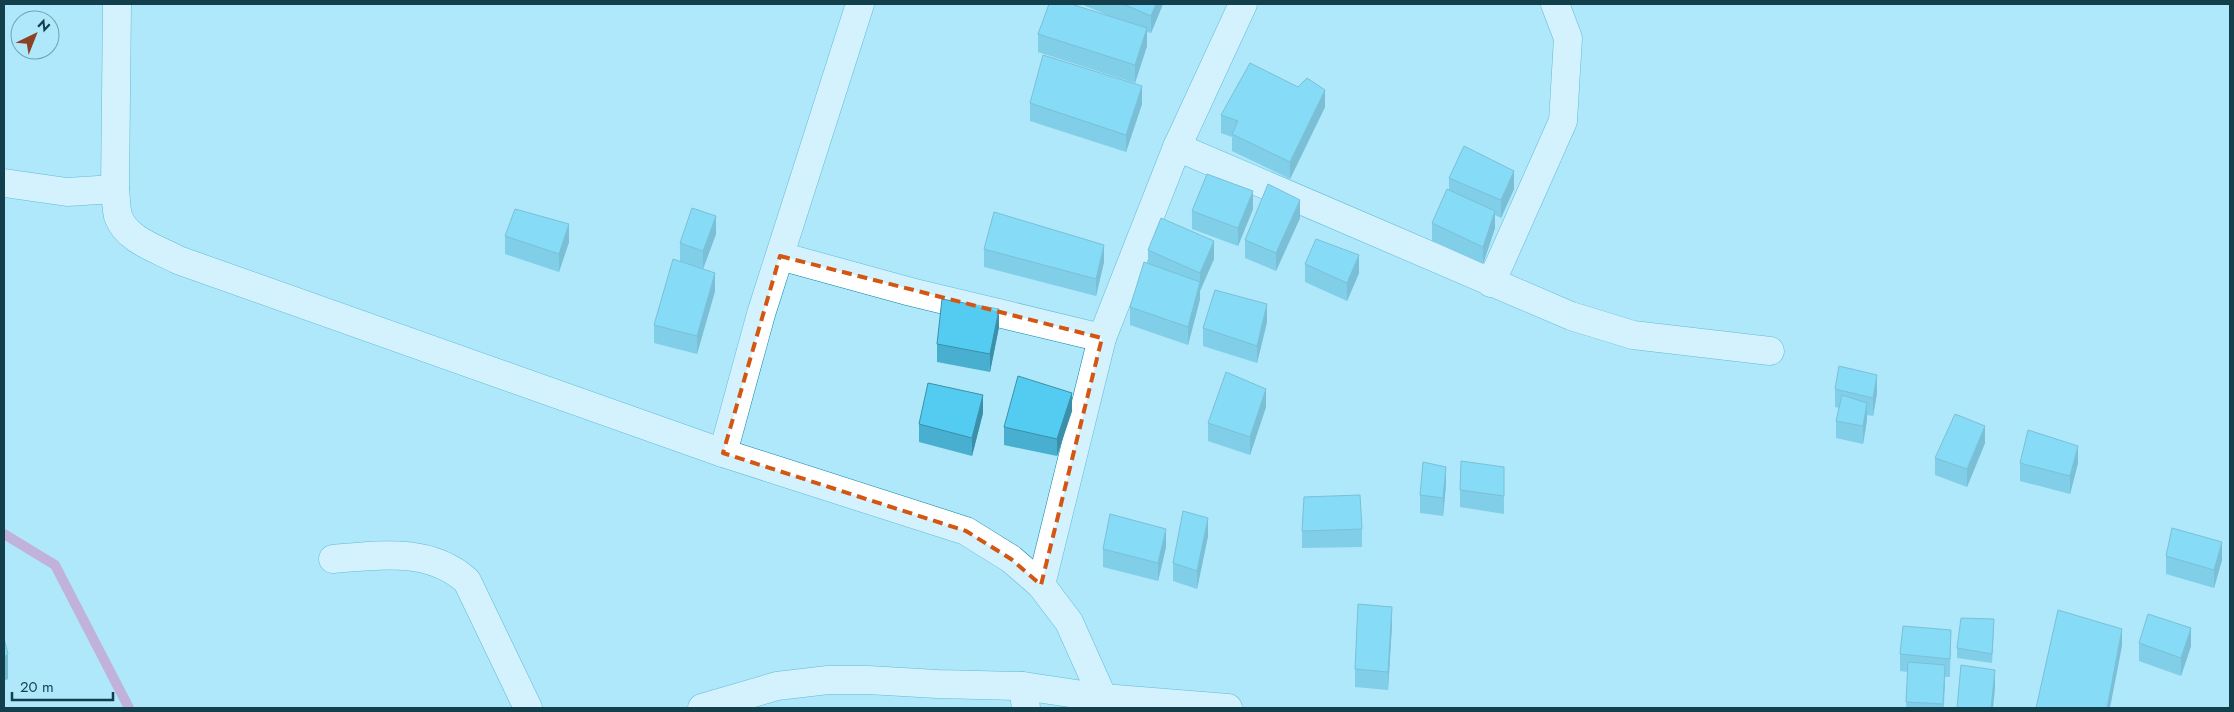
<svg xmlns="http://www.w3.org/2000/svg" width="2234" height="712" font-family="Jost,sans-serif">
	<rect width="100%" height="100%" fill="#afe7fb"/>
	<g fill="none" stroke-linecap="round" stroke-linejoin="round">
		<!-- stream -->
		<polyline stroke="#d671b2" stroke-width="10" points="4,534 55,565 129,708"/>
		<defs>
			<g id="street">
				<path d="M117,4l-2,185c1,8 1,19 3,27 8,24 40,33 60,44l545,193"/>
				<polyline points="860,4 761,314 723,453 966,531 1011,559 1041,585 1069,622 1103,698"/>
				<polyline points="1177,147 1571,316 1633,335 1770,351"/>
				<polyline points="4,183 67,192 115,189"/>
				<polyline points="780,256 911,292 1102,338"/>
				<polyline points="1491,283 1563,121 1568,38 1555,4"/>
				<path d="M333,559c45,-4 97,-12 134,22l61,127"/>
				<polyline points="1041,585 1102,338 1177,147 1243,4"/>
				<polyline points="1023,686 1026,708"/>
			</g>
			<polyline id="highway" points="702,708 777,686 828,680 868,680 937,684 1023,686 1103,698 1228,708"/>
		</defs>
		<!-- street casing -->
		<use href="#street" stroke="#0686a6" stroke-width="29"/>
		<!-- highway casing -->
		<use href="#highway" stroke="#0686a6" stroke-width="29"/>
		<!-- street -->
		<use href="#street" stroke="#fff" stroke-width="28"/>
		<!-- highway -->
		<use href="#highway" stroke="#fff" stroke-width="28"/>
	</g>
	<!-- wall -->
	<g fill="#48afd0">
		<polygon points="1081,4 1163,4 1151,33 1147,32 1147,46 1135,83 1038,52 1038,34 1112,17"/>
		<polygon points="1030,103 1142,104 1126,152 1030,121"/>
		<polygon points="1325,107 1290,179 1232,151 1232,137 1221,133 1221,115"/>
		<polygon points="1449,178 1514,189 1501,218 1495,215 1495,228 1483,264 1432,241 1432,223 1449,190"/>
		<polygon points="1253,209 1238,246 1192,229 1192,211"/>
		<polygon points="1300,218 1276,271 1245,258 1245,240"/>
		<polygon points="716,234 703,269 680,261 680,243"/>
		<polygon points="505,236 569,242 559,272 505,254"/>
		<polygon points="984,249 1104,262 1096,296 984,267"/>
		<polygon points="1148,250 1214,259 1200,291 1200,299 1188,345 1130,325 1130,307 1148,264"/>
		<polygon points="1305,264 1359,273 1347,301 1305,282"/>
		<polygon points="715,291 697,354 654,343 654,325"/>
		<polygon points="1267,322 1257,363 1203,346 1203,328"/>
		<polygon points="999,327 990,372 937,362 937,344"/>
		<polygon points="1835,389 1877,393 1873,416 1867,415 1867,420 1863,444 1836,438 1836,421 1839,408 1835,407"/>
		<polygon points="1266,407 1250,455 1208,441 1208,423"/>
		<polygon points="1072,411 1057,456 1004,445 1004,427"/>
		<polygon points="983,413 972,456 919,442 919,424"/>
		<polygon points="1985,443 1967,487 1935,475 1935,458"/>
		<polygon points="2020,463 2078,463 2070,494 2020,481"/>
		<polygon points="1504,467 1504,514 1460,507 1460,490"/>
		<polygon points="1446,484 1443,516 1420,513 1420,495"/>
		<polygon points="1362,529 1362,547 1302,548 1302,531"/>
		<polygon points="1208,536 1197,589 1173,581 1173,563"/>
		<polygon points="1166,547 1158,581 1103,567 1103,549"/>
		<polygon points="2166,556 2222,560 2214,588 2166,574"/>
		<polygon points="1392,625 1388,690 1355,687 1355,669"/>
		<polygon points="1994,628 1992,663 1957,658 1957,648"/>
		<polygon points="1951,630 1950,677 1945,677 1944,708 1906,708 1908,672 1900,671 1900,654"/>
		<polygon points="2139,643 2191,646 2181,676 2139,661"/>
	</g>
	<!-- shaded-wall -->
	<g fill="#3b8fa9">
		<polygon points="1156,4 1163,4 1151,33 1151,16"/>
		<polygon points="1147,28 1147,46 1135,83 1135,65"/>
		<polygon points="1142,86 1142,104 1126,152 1126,135"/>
		<polygon points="1325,90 1325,107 1290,179 1290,162"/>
		<polygon points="1514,171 1514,189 1501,218 1501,200"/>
		<polygon points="1253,191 1253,209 1238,246 1238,228"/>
		<polygon points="1300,200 1300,218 1276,271 1276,253"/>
		<polygon points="1495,211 1495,228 1483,264 1483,247"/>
		<polygon points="716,216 716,234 703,269 703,251"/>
		<polygon points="569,224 569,242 559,272 559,254"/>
		<polygon points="1214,241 1214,259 1200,291 1200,273"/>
		<polygon points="1104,245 1104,262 1096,296 1096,279"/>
		<polygon points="1359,255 1359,273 1347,301 1347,283"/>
		<polygon points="715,273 715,291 697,354 697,336"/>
		<polygon points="1200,282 1200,299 1188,345 1188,327"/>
		<polygon points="1267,304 1267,322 1257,363 1257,346"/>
		<polygon points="999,309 999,327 990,372 990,354"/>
		<polygon points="1877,375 1877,393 1873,416 1873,398"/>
		<polygon points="1266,389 1266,407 1250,455 1250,437"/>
		<polygon points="1072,393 1072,411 1057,456 1057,439"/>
		<polygon points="983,395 983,413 972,456 972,438"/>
		<polygon points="1867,403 1867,420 1863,444 1863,426"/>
		<polygon points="1985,426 1985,443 1967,487 1967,469"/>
		<polygon points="2078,446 2078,463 2070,494 2070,476"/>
		<polygon points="1446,467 1446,484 1443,516 1443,498"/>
		<polygon points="1208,518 1208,536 1197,589 1197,571"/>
		<polygon points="1166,529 1166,547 1158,581 1158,563"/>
		<polygon points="2222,542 2222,560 2214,588 2214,570"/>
		<polygon points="1392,607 1392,625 1388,690 1388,672"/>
		<polygon points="2191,628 2191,646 2181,676 2181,658"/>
		<polygon points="2122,629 2122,646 2110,708 2107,708"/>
		<polygon points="8,654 8,679 4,681 4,657"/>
		<polygon points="1945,665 1945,683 1943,708"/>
		<polygon points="1995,670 1995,688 1993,708 1991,708"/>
	</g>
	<!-- building -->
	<g fill="#54ccf2" stroke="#3b8fa9">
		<polygon points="1049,4 1071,4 1147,28 1135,65 1038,34"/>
		<polygon points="1123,4 1156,4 1151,16"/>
		<polygon points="1043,55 1142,86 1126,135 1030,103"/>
		<polygon points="1250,63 1298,87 1307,78 1325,90 1290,162 1232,134 1238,121 1221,115"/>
		<polygon points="1464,146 1514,171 1501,200 1449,178"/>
		<polygon points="1207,174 1253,191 1238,228 1192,211"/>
		<polygon points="1268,184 1300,200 1276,253 1245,240"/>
		<polygon points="1447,189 1495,211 1483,247 1432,223"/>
		<polygon points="692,208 716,216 703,251 680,243"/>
		<polygon points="515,209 569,224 559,254 505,236"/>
		<polygon points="994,212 1104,245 1096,279 984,249"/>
		<polygon points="1161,218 1214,241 1200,273 1148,250"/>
		<polygon points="1316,239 1359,255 1347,283 1305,264"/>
		<polygon points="673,259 715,273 697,336 654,325"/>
		<polygon points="1144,262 1200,282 1188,327 1130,307"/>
		<polygon points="1215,290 1267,304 1257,346 1203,328"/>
		<polygon points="942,299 999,309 990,354 937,344"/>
		<polygon points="1839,366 1877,375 1873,398 1835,389"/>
		<polygon points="1226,372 1266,389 1250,437 1208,423"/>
		<polygon points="1018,376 1072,393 1057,439 1004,427"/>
		<polygon points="928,383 983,395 972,438 919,424"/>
		<polygon points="1842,395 1867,403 1863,426 1836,421"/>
		<polygon points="1955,414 1985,426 1967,469 1935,458"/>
		<polygon points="2028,430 2078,446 2070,476 2020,463"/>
		<polygon points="1461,461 1504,467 1504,496 1460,490"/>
		<polygon points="1423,462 1446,467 1443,498 1420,495"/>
		<polygon points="1360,495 1362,529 1302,531 1304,497"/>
		<polygon points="1183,511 1208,518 1197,571 1173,563"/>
		<polygon points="1110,514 1166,529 1158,563 1103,549"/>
		<polygon points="2172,528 2222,542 2214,570 2166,556"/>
		<polygon points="1358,604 1392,607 1388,672 1355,669"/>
		<polygon points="2058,610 2122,629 2107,708 2036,708"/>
		<polygon points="2148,614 2191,628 2181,658 2139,643"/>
		<polygon points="1961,618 1994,619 1992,654 1957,648"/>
		<polygon points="1903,626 1951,630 1950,659 1900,654"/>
		<polygon points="4,638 8,654 4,657"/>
		<polygon points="1908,662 1945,665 1943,704 1906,702"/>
		<polygon points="1961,665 1995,670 1991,708 1957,708"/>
	</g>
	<!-- marked area -->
	<path d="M0 0H2234V712H0ZM780,256l322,82 -61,247 -30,-26 -45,-28 -243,-78z" fill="#afe7fb" fill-opacity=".55" fill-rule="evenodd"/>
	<path fill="none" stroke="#d35612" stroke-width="4" stroke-dasharray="10 6" stroke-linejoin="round" d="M780,256l322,82 -61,247 -30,-26 -45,-28 -243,-78z"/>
	<!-- border -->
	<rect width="2234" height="712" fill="none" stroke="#133f4c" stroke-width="10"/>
	<!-- north arrow -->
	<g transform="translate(35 35) rotate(43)"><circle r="24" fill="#afe7fb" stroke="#71a4b5"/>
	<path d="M0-4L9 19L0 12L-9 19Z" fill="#8b4324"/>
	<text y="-8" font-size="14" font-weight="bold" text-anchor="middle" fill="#133f4c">N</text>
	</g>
	<!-- scale -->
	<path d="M12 692v8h101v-8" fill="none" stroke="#133f4c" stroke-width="2.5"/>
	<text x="20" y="692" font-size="15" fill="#133f4c" stroke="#afe7fb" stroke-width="4" paint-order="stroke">20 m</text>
</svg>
